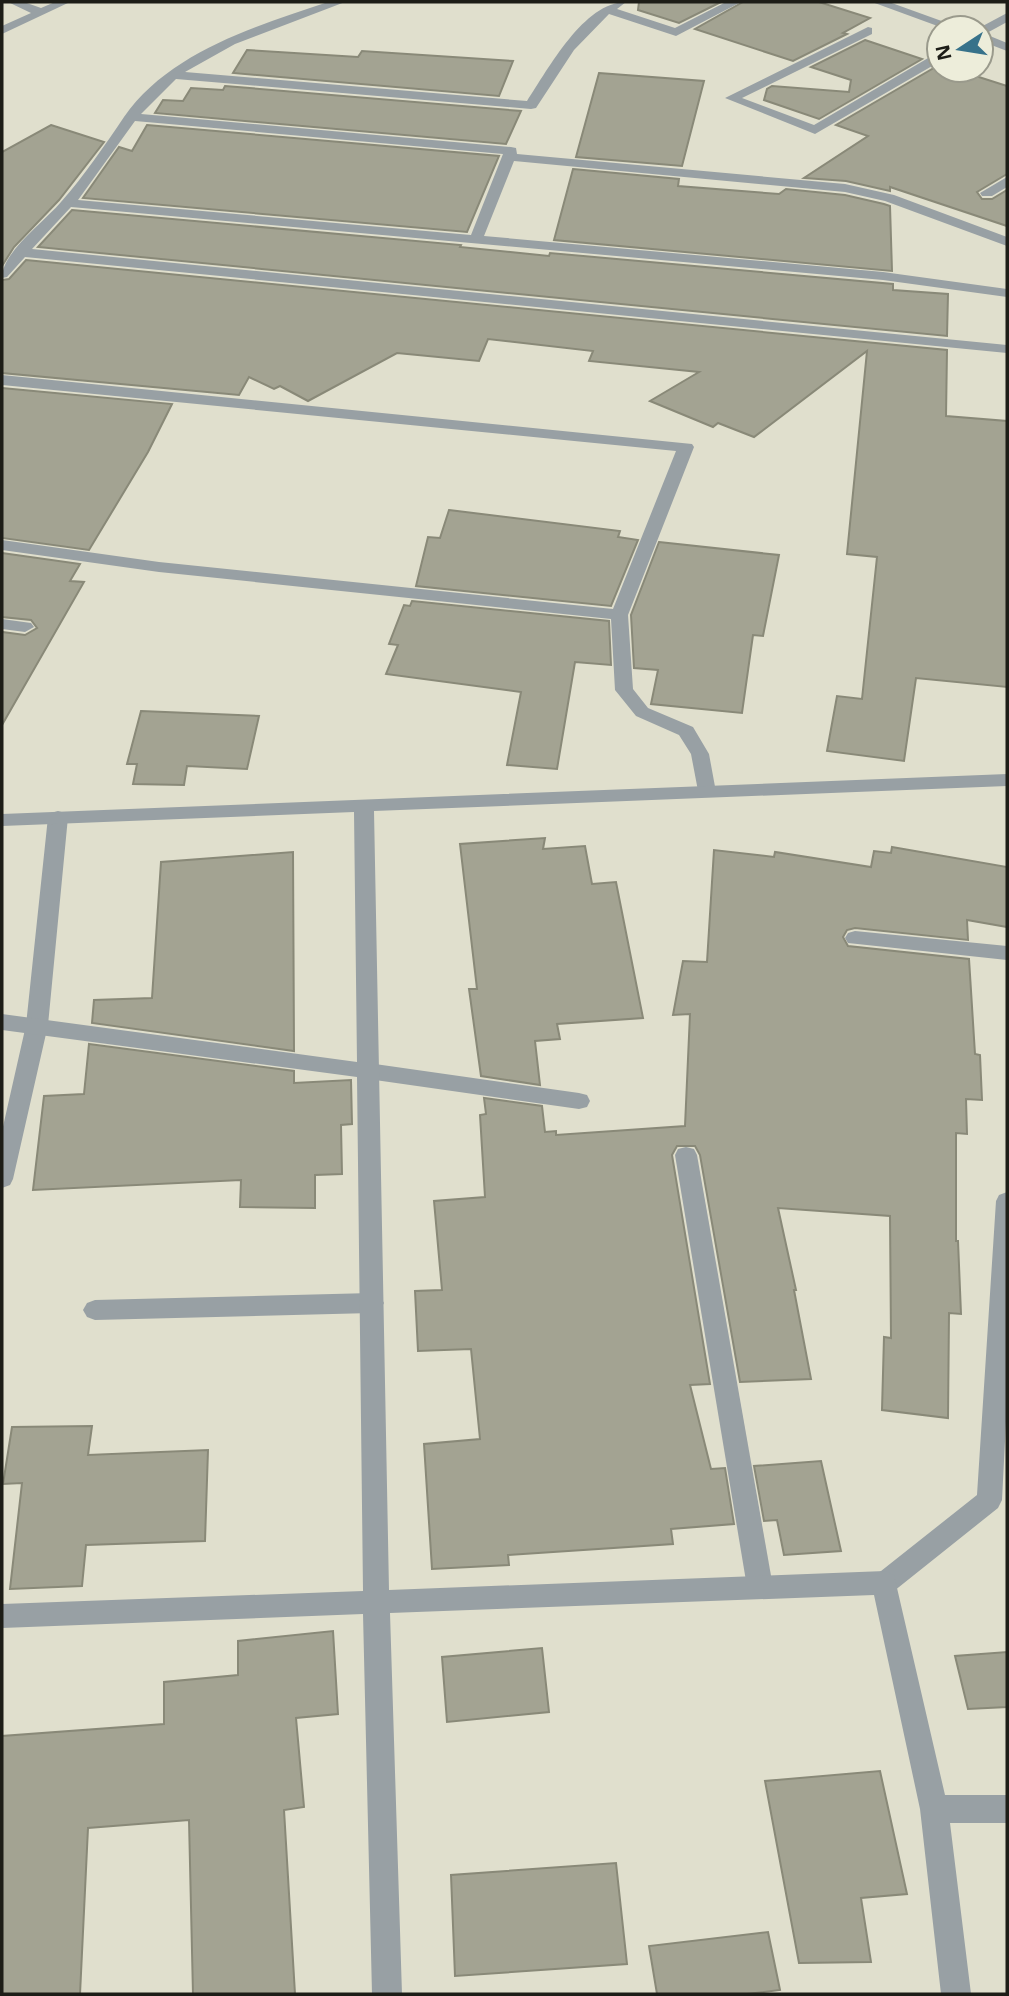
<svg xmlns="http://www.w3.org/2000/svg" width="1009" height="1996" font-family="'Noto Sans',sans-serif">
	<rect width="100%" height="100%" fill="#e0dfcd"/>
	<!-- building -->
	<g fill="#a3a392" stroke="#898978" stroke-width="2">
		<polygon points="639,2 721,2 679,23 638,10"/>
		<polygon points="743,2 819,2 870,18 843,33 847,34 793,61 695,29"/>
		<polygon points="865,40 922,59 819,119 764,100 767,89 772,86 849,92 851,80 811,67"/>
		<polygon points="247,50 358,57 362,51 513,61 499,96 233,73"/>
		<polygon points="939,65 939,70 957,70 1007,86 1007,174 977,192 982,199 992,199 1007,190 1007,226 890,187 890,191 846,181 804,178 868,136 836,125"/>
		<polygon points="599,73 704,81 682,166 576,157"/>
		<polygon points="225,86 521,111 506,144 155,113 163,100 183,101 191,88 223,90"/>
		<polygon points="51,125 104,142 59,200 14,247 2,266 2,152"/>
		<polygon points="147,125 499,156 467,232 83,198 119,147 132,151"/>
		<polygon points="573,169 679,179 678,186 779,194 786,189 845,195 884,204 890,206 892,271 554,240"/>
		<polygon points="72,210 461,245 460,247 549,256 550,253 893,284 893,290 948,294 947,336 38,247"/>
		<polygon points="26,260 947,350 946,416 1007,421 1007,687 916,678 904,761 827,751 837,696 862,699 877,557 847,554 867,351 754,437 718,423 713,427 650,401 699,372 589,361 593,351 488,339 479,361 397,353 308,401 280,386 274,389 249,377 239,395 2,373 2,280 9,279"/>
		<polygon points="2,388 172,404 148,452 89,550 2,538"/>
		<polygon points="449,510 620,531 618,537 638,540 611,606 416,586 428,537 440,538"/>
		<polygon points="659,542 779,555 763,636 753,635 742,713 651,704 658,670 634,668 631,615"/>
		<polygon points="2,553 80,564 70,581 84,582 2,725 2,632 25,635 37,628 31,620 2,617"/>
		<polygon points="412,601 609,621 611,665 575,662 557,769 507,765 521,692 386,674 398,645 389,644 404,605 410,606"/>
		<polygon points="141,711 259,716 247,769 187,766 184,785 133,784 137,764 127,764"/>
		<polygon points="545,838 543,849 585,846 592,884 616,882 643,1018 557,1024 560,1039 535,1041 540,1085 481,1076 469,989 477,989 460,844"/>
		<polygon points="892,847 1007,867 1007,927 967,920 968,940 855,928 847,930 843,937 848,946 969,959 975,1054 980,1055 982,1100 966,1099 967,1134 956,1133 956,1241 958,1241 961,1314 949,1313 948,1418 882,1410 884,1337 891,1338 890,1216 778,1208 796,1290 794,1290 811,1379 740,1382 700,1155 695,1146 677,1146 672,1155 710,1384 690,1385 711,1469 725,1468 734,1524 671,1529 673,1544 508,1555 509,1565 432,1569 424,1444 480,1439 471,1349 418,1351 415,1291 442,1290 434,1201 485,1197 480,1115 486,1114 484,1098 542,1106 545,1132 556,1131 556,1135 685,1126 690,1014 673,1015 683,961 707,962 714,850 774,857 775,852 871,867 874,851 891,853"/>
		<polygon points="293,852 294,1051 92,1023 94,1000 152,998 161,862"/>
		<polygon points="89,1044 294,1071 294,1083 351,1080 352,1124 341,1125 342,1174 315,1175 315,1208 240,1207 241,1180 33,1190 44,1096 84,1094"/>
		<polygon points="92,1426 88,1455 208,1450 205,1541 86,1545 82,1586 10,1589 22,1483 3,1484 12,1427"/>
		<polygon points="821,1461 841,1551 784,1555 777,1520 764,1521 754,1466"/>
		<polygon points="333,1631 338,1714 296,1718 304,1807 284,1810 295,1994 193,1994 189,1820 88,1828 80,1994 2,1994 2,1736 164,1724 164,1682 238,1675 238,1641"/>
		<polygon points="542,1648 549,1712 447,1722 442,1657"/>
		<polygon points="1007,1652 1007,1707 968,1709 955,1656"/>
		<polygon points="880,1771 907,1894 861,1898 871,1962 799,1963 765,1781"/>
		<polygon points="616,1863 627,1964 455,1976 451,1875"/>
		<polygon points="768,1932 780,1990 747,1994 657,1994 649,1946"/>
	</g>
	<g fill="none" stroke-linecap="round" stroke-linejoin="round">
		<!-- lane -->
		<g fill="#98a0a4" fill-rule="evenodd">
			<polygon points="8,2 24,2 41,8 55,2 70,2 2,34 2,26 31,13"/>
			<polygon points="868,27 872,28 872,34 742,98 814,125 935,54 939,53 939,62 815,134 725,98"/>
			<polygon points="1007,177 1007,187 992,196 982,196 980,193"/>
			<polygon points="2,375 692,444 694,447 628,615 633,689 648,708 693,727 709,754 716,792 713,796 699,796 691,754 679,735 636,716 615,690 611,619 159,572 2,550 2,540 159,562 613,609 676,451 2,385"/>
			<polygon points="2,619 31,623 34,627 25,632 2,629"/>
			<polygon points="58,811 65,813 68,817 48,1025 13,1179 10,1185 2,1188 2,1131 26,1025 48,817 51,813"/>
			<polygon points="855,931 1007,946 1007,960 848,943 845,938 848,933"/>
			<polygon points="368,1063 579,1093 587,1095 590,1101 587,1107 579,1109 368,1079 360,1077 357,1071 360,1065"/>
			<polygon points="686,1147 694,1149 697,1155 773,1587 769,1595 760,1599 751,1595 747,1587 675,1155 678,1149"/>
			<polygon points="1007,1192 1007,1402 1002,1500 998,1508 894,1591 885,1595 876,1591 872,1583 876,1575 977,1495 996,1201 999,1195"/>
			<polygon points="372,1293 380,1296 384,1303 380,1310 372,1313 95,1320 87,1317 83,1310 87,1303 95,1300"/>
		</g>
		<!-- street -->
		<g fill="#98a0a4" fill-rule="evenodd">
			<path d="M328,2h17l-110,42 -50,28 342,29c22,-33 57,-99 99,-99l-9,7 58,19 51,-26h15l-65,34 -67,-22 -35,36 -38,58 -5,1 -355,-30 -35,35 370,33 5,1 1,6 328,30 49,11 113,42v9l-122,-45 -40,-9 -331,-31 -30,75 399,36 124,17v8l-124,-17 -812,-73 -39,42 975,96v8l-982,-96 -18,20 -5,1c0,-26 41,-55 59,-76 23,-26 44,-57 63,-85 45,-65 132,-91 204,-115zM135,121l368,33 -32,81 -393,-35z"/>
			<polygon points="872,2 889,2 961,28 943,28"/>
			<polygon points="1007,13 1007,22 985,34 1007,43 1007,51 981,41 979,28"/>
			<polygon points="1007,774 1007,786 374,811 389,1590 885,1571 894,1575 945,1795 1007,1795 1007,1823 950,1823 971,1994 941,1994 920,1809 874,1595 390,1613 402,1994 372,1994 363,1614 2,1628 2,1604 363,1591 357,1077 2,1030 2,1014 357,1062 354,812 2,826 2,814"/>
		</g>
	</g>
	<!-- border -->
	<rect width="1009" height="1996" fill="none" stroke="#1d1d17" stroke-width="7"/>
	<!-- north arrow -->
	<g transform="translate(960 49) rotate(258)"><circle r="33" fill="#ededda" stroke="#9a9a8c" stroke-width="2"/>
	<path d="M0-5L12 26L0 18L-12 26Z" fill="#37728a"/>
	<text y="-10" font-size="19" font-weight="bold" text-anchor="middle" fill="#1d1d17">N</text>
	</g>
</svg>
